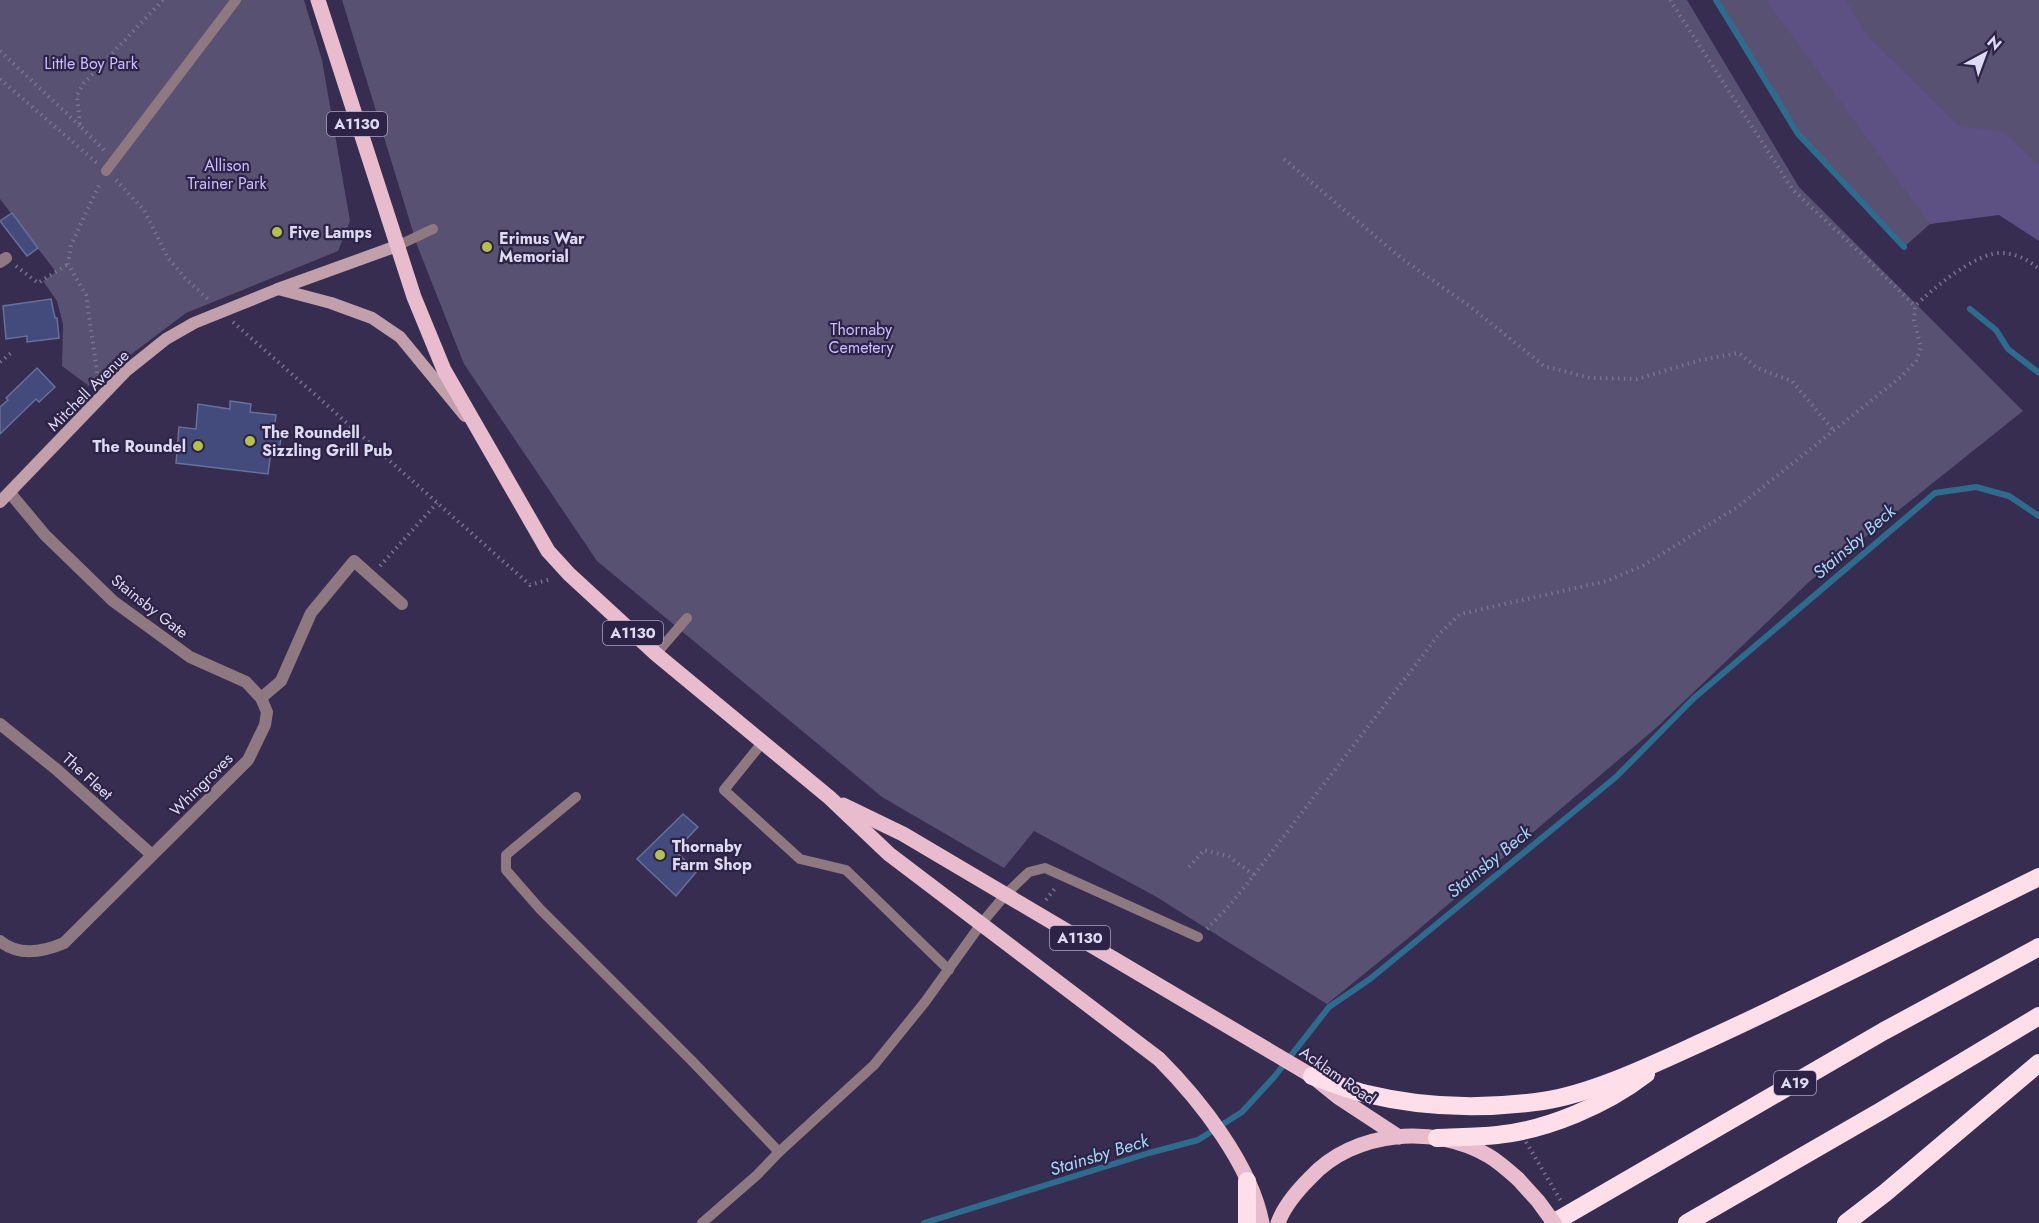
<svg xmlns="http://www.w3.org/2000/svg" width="2039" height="1223" font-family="Jost,sans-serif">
	<rect width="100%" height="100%" fill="#362d51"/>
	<!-- green -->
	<g fill="#585171">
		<polygon points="0,0 304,0 322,60 350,221 338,251 186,313 89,386 62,366 63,324 57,301 43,281 56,272 0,199"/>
		<polygon points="342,0 1687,0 1799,187 2023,411 1810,581 1656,728 1412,935 1327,1004 1155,896 1034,831 1004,868 882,797 597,561 464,364 417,245"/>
		<polygon points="1716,0 2039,0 2039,220 2019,206 1930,224 1904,247 1798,134"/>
	</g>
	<!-- forest -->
	<polygon fill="#5d5184" points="1766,0 1846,0 1867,36 1959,126 2002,131 2039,165 2039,241 1999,215 1930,224"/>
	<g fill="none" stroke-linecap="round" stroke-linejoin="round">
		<!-- stream -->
		<g stroke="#2e6c8d" stroke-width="6">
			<polyline points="1716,0 1798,134 1904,247"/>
			<polyline points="1970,309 1996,330 2008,349 2039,373"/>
			<polyline points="924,1223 1149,1153 1198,1140 1242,1112 1275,1076 1329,1007 1370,979 1616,777 1694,698 1935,493 1976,487 2009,496 2039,516"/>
		</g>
	</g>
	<!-- building -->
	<g fill="#424b7c" stroke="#677098" stroke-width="1.5">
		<polygon points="12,213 38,248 27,256 0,221"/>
		<polygon points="51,299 55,318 57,318 59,338 27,342 27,336 6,339 3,306"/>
		<polygon points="37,368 55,387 39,402 36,399 0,434 0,407 8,400 6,398"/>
		<polygon points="230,401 251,404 250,412 276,415 274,429 282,430 280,445 272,444 268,474 176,463 179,427 196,429 198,404 230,409"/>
		<polygon points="683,814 698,827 675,851 697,871 676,896 637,859"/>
	</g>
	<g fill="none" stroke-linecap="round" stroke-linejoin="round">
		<!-- path -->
		<g stroke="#797291" stroke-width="4" stroke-dasharray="1.5 4.5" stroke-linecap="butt">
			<polyline points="1670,0 1793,190 1868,260 1915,306"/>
			<polyline points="0,51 80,126"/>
			<polyline points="0,79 97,163"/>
			<polyline points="104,150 80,126 77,95 84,83 163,0"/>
			<polyline points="1284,159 1401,258 1472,308 1544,366 1590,378 1637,379 1701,360 1739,353 1757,368 1792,381 1834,431"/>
			<polyline points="116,180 144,210 168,258 185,278 210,301"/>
			<polyline points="16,266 38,283 68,264"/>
			<polyline points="233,322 530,585 551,579"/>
			<polyline points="0,362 11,353"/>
			<polyline points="98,379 86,295 68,264 71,245 100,183"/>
			<polyline points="380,566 437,503"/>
			<polyline points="1189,867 1204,850 1228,856 1254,875"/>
			<polyline points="1046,900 1056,887"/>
			<path d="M1207,929l23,-24 24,-30 186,-242 20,-19 147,-33 37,-16 95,-59 163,-130 14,-15 5,-13 -7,-28 1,-14c17,-17 62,-54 86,-53 14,0 28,7 38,16"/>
		</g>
		<!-- lane -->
		<g stroke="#8e7980" stroke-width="10">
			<polyline points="106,171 236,0"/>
			<polyline points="397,246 433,229"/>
			<polyline points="656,654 687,618"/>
			<polyline points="762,743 724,790 800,859 846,870 949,970"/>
			<polyline points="576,797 506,855 506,870 540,909 692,1061 779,1152"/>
			<polyline points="702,1223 757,1175 779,1152 874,1065 925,1002 981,924 1006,894 1029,872 1045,868 1198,937"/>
		</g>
		<!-- street -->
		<g stroke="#8e7980" stroke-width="12">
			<polyline points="0,262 6,258"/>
			<polyline points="10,493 45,535 113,601 190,657 246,682 261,698"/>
			<polyline points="0,724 56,769 152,855"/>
			<path d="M0,941c19,16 43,11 64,2l184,-183 17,-35 2,-13 -6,-14 20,-17 30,-68 43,-52 48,43"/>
		</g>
		<!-- secondary -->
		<g stroke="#c19fab" stroke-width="12">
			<polyline points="278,289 331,303 372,318 400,337 465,416"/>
			<polyline points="0,502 126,371 166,339 194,323 278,289 397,246"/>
		</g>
		<!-- primary -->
		<g stroke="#e8bccc" stroke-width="15">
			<path d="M318,0l96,297 30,73 104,181 21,23 87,80 174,144 59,56 270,205c41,41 92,106 103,164"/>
			<polyline points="843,805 903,834 1312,1076 1338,1097 1399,1137"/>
			<path d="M1278,1223c6,-17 19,-32 32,-45 44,-48 124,-54 179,-22 10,6 20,15 29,23"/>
		</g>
		<!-- highway -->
		<g stroke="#fedee9" stroke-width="18">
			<path d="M1312,1076c18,6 37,14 55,18 57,14 119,15 176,7 53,-8 117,-40 166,-62 111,-51 220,-108 330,-162"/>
			<path d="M1437,1138c20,-1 40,-1 60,-3 50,-5 109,-30 149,-61"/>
			<polyline points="1247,1223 1247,1181"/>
			<polyline points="1553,1223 1884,1031 2039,947"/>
			<polyline points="1687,1223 1881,1111 2039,1016"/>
			<polyline points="1846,1223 1885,1193 2039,1063"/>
		</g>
		<!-- path-bridge -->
		<polyline stroke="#797291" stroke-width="4" stroke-dasharray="1.5 4.5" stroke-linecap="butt" points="1526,1142 1561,1201"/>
		<!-- primary-bridge -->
		<polyline stroke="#e8bccc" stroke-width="15" points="1518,1179 1538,1201 1554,1223"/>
	</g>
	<!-- markers -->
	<g fill="#b6c148" stroke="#2c2346" stroke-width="2">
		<circle cx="277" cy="232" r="6"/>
		<circle cx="487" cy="247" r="6"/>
		<circle cx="250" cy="441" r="6"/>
		<circle cx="198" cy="446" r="6"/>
		<circle cx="660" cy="855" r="6"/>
	</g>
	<g text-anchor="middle" stroke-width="4.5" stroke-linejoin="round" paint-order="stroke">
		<!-- shield labels -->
		<g fill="#2c2346" stroke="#a9a3be" stroke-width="1.5">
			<rect x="327" y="112" width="60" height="24" rx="4.5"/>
			<rect x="603" y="621" width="60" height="24" rx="4.5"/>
			<rect x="1050" y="926" width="60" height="24" rx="4.5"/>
			<rect x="1774" y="1071" width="42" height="24" rx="4.5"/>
		</g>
		<g font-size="15" font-weight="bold" fill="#dedaf1">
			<text x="357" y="129">A1130</text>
			<text x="633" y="638">A1130</text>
			<text x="1080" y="943">A1130</text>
			<text x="1795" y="1088">A19</text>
		</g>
		<!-- park labels -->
		<g font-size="16" fill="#ccbefe" stroke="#2c2346">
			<text x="91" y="69">Little Boy Park</text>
			<text x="227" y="171">Allison<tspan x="227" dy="18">Trainer Park</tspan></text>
			<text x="861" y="335">Thornaby<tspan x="861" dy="18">Cemetery</tspan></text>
		</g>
		<!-- poi labels -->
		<g font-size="16" font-weight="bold" fill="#dedaf1" stroke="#2c2346" text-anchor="start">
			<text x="289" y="238">Five Lamps</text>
			<text x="499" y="244">Erimus War<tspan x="499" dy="18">Memorial</tspan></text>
			<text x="262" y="438">The Roundell<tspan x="262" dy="18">Sizzling Grill Pub</tspan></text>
			<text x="186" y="452" text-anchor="end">The Roundel</text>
			<text x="672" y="852">Thornaby<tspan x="672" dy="18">Farm Shop</tspan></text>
		</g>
		<!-- street labels -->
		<g font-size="16" fill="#dedaf1" stroke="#2c2346">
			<text transform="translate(88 390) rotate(-45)" y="6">Mitchell Avenue</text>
			<text transform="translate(150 606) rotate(38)" y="6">Stainsby Gate</text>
			<text transform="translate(88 776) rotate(42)" y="6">The Fleet</text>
			<text transform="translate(201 784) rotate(-45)" y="6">Whingroves</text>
			<text transform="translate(1338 1075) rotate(35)" y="6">Acklam Road</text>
		</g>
		<!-- water labels -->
		<g font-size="18" font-style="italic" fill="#a4d7f5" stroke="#2c2346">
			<text transform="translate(1854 542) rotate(-41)" y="6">Stainsby Beck</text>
			<text transform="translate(1489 862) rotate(-39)" y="6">Stainsby Beck</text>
			<text transform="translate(1099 1155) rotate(-17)" y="6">Stainsby Beck</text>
		</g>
	</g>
	<!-- north arrow -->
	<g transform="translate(1985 54) rotate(41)" stroke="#2c2346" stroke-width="4.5" paint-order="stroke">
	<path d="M0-4.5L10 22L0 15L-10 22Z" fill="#dedaf1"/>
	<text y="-9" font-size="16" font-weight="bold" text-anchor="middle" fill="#dedaf1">N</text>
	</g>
</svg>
